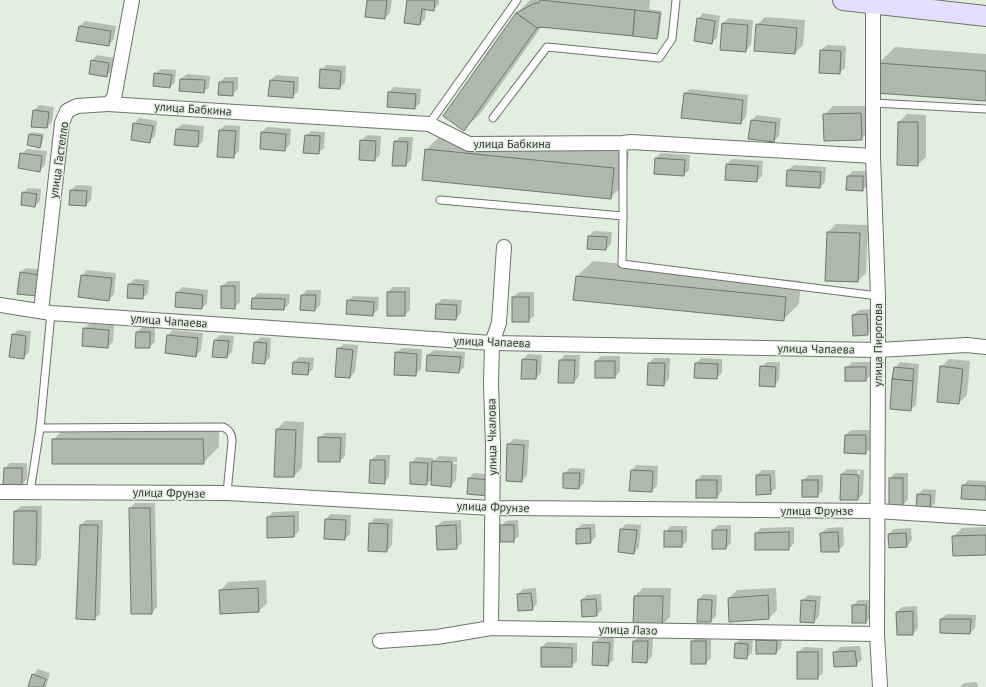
<svg xmlns="http://www.w3.org/2000/svg" width="986" height="687" font-family="'PT Sans',sans-serif">
	<rect width="100%" height="100%" fill="#e1efdf"/>
	<!-- shadow -->
	<g fill="#0003" fill-rule="evenodd">
		<polygon points="368,0 392,0 390,13 385,18"/>
		<polygon points="408,0 439,0 439,4 433,10 426,9 425,19 420,24"/>
		<polygon points="530,0 650,0 649,9 662,11 659,35 657,37 542,26 480,114 464,129 516,14"/>
		<polygon points="703,13 720,16 717,38 712,43 698,19"/>
		<polygon points="765,17 805,20 803,45 795,53 757,25"/>
		<polygon points="729,18 753,20 751,45 745,51 723,23"/>
		<polygon points="85,21 116,26 114,39 109,45 80,26"/>
		<polygon points="827,45 846,46 845,68 839,73 820,73 821,50"/>
		<polygon points="895,47 986,54 986,100 879,63"/>
		<polygon points="97,55 114,58 112,71 106,76 92,61"/>
		<polygon points="327,65 346,66 345,83 339,88 321,70"/>
		<polygon points="161,69 176,70 175,82 170,87 155,74"/>
		<polygon points="187,74 210,76 209,87 204,92 181,90 181,79"/>
		<polygon points="276,75 299,77 298,92 292,97 271,80"/>
		<polygon points="225,77 238,77 238,89 232,94 220,94 220,82"/>
		<polygon points="394,87 421,89 420,103 415,108 389,92"/>
		<polygon points="690,89 748,95 746,117 741,123 684,94"/>
		<polygon points="39,105 54,107 52,122 47,127 34,111"/>
		<polygon points="833,106 869,106 869,131 861,139 824,115"/>
		<polygon points="907,114 926,115 926,157 917,165 899,122"/>
		<polygon points="757,115 781,118 779,136 774,141 752,120"/>
		<polygon points="139,118 157,121 155,136 150,141 134,124"/>
		<polygon points="182,124 204,126 203,141 198,146 177,129"/>
		<polygon points="225,125 240,126 239,151 233,157 218,156 220,130"/>
		<polygon points="267,127 291,129 290,144 285,150 262,132"/>
		<polygon points="311,131 325,132 324,148 318,153 306,136"/>
		<polygon points="32,132 44,134 42,144 40,147 28,145 30,134"/>
		<polygon points="442,134 629,152 626,182 610,198 426,150"/>
		<polygon points="367,135 381,136 380,155 374,160 361,141"/>
		<polygon points="400,137 413,137 411,160 406,165 395,142"/>
		<polygon points="27,149 47,151 45,165 40,170 21,154"/>
		<polygon points="661,153 690,155 689,170 684,175 656,158"/>
		<polygon points="732,159 763,161 762,176 757,181 727,164"/>
		<polygon points="794,165 826,167 825,182 820,187 788,170"/>
		<polygon points="853,171 868,171 868,185 862,190 848,176"/>
		<polygon points="77,185 92,186 91,200 86,205 71,190"/>
		<polygon points="28,188 41,189 40,201 35,206 23,193"/>
		<polygon points="836,224 868,225 866,273 858,281 828,232"/>
		<polygon points="594,231 612,232 611,244 606,249 589,236"/>
		<polygon points="593,261 801,281 799,304 783,320 577,276"/>
		<polygon points="26,268 44,270 42,290 20,273"/>
		<polygon points="87,270 116,273 114,294 109,300 82,276"/>
		<polygon points="134,279 149,280 148,293 143,298 129,284"/>
		<polygon points="228,281 240,281 240,302 234,308 222,286"/>
		<polygon points="182,287 208,290 207,303 202,308 177,293"/>
		<polygon points="393,287 410,287 410,310 405,315 388,315 388,292"/>
		<polygon points="307,290 321,290 320,305 315,310 302,295"/>
		<polygon points="519,292 534,292 534,316 528,321 513,297"/>
		<polygon points="258,293 290,294 289,304 284,309 253,298"/>
		<polygon points="353,296 379,297 378,310 372,315 348,301"/>
		<polygon points="442,299 462,300 461,313 456,319 437,304"/>
		<polygon points="872,309 873,329 867,334 853,315 859,310"/>
		<polygon points="89,324 114,325 113,341 108,347 84,329"/>
		<polygon points="142,327 155,327 155,342 149,347 137,332"/>
		<polygon points="18,330 31,331 29,352 23,358 13,335"/>
		<polygon points="173,330 203,333 201,350 196,356 168,335"/>
		<polygon points="220,335 234,336 232,352 227,357 215,340"/>
		<polygon points="261,337 271,338 270,358 264,363 253,362 255,342"/>
		<polygon points="344,344 358,345 355,372 350,377 338,349"/>
		<polygon points="402,348 422,349 421,369 415,375 396,353"/>
		<polygon points="434,350 465,352 464,367 459,372 427,370 428,355"/>
		<polygon points="528,354 542,355 541,373 536,378 523,360"/>
		<polygon points="565,355 580,355 579,376 574,382 560,360"/>
		<polygon points="601,356 620,356 620,372 615,377 596,361"/>
		<polygon points="299,357 314,358 313,369 308,374 293,373 294,362"/>
		<polygon points="654,358 670,358 669,379 664,385 649,363"/>
		<polygon points="701,358 722,359 722,373 716,378 696,363"/>
		<polygon points="949,359 970,361 967,395 959,403 941,367"/>
		<polygon points="767,362 780,362 779,380 774,386 761,367"/>
		<polygon points="852,362 871,362 871,375 866,380 846,380 846,368"/>
		<polygon points="900,362 919,364 916,405 910,410 895,368"/>
		<polygon points="285,421 304,422 302,468 294,476 277,429"/>
		<polygon points="219,423 219,447 203,463 53,440 69,424"/>
		<polygon points="851,430 871,430 871,448 865,453 846,435"/>
		<polygon points="325,433 346,433 345,456 340,461 319,438"/>
		<polygon points="514,439 529,440 527,475 522,481 508,444"/>
		<polygon points="377,455 390,455 389,477 384,483 371,460"/>
		<polygon points="439,456 457,457 457,462 437,460 437,462 457,464 456,480 451,486 432,479 427,484 411,463 417,457 433,458 433,462"/>
		<polygon points="10,463 27,463 27,479 22,484 5,468"/>
		<polygon points="637,465 658,466 657,486 651,491 632,470"/>
		<polygon points="570,468 585,469 584,483 579,488 564,474"/>
		<path d="M847,469l17,1 -1,24 -5,5 -16,-25zM858,469l2,1 -1,25h-2z"/>
		<polygon points="762,470 775,470 776,488 770,493 757,475"/>
		<polygon points="474,473 494,475 488,495 469,478"/>
		<polygon points="895,473 908,473 908,500 903,505 890,478"/>
		<polygon points="702,475 722,475 722,491 717,497 697,480"/>
		<polygon points="809,475 823,475 823,491 817,496 803,496 803,480"/>
		<polygon points="968,480 986,481 986,499 963,486"/>
		<polygon points="923,489 936,490 935,503 930,508 918,495"/>
		<polygon points="135,503 155,503 157,607 152,613 130,508"/>
		<polygon points="21,506 42,506 41,558 36,564 15,511"/>
		<polygon points="299,511 299,531 294,536 268,517 273,512"/>
		<polygon points="331,514 351,515 350,534 345,539 326,519"/>
		<polygon points="375,518 393,519 392,545 387,551 370,524"/>
		<polygon points="86,520 103,520 100,614 94,619 81,525"/>
		<polygon points="461,520 462,543 456,548 437,526 443,521"/>
		<polygon points="518,520 519,536 513,541 501,526 506,521"/>
		<polygon points="582,524 595,524 596,537 590,542 577,529"/>
		<polygon points="626,524 641,525 639,547 634,553 621,529"/>
		<polygon points="718,525 731,525 731,543 726,548 713,530"/>
		<polygon points="671,526 687,526 687,541 682,546 665,532"/>
		<polygon points="794,527 794,543 789,549 756,533 761,528"/>
		<polygon points="843,527 844,545 838,551 821,533 827,528"/>
		<polygon points="986,527 986,554 954,536 962,528"/>
		<polygon points="911,528 912,540 907,546 889,534 894,529"/>
		<polygon points="266,580 267,603 259,611 221,613 220,591 228,582"/>
		<polygon points="536,588 537,604 532,609 518,594 523,589"/>
		<polygon points="643,588 671,588 670,617 662,625 635,596"/>
		<polygon points="776,588 777,610 769,618 729,598 737,590"/>
		<polygon points="601,594 602,610 596,615 582,600 587,595"/>
		<polygon points="704,594 717,595 716,616 711,621 699,599"/>
		<polygon points="808,595 821,596 819,616 814,622 802,601"/>
		<polygon points="858,600 871,600 871,617 866,622 853,606"/>
		<polygon points="917,606 918,628 913,634 897,612 902,607"/>
		<polygon points="947,614 976,615 975,628 970,633 941,632 941,619"/>
		<polygon points="763,635 782,636 781,648 776,653 757,641"/>
		<polygon points="639,636 653,636 652,656 647,662 634,641"/>
		<polygon points="697,636 711,636 711,658 706,663 692,642"/>
		<polygon points="600,637 614,638 613,660 608,665 593,664 594,643"/>
		<polygon points="741,638 753,639 752,653 746,658 736,643"/>
		<polygon points="547,642 577,643 577,661 571,666 542,647"/>
		<polygon points="860,646 862,659 856,665 834,653 840,647"/>
		<polygon points="804,647 823,648 823,673 817,678 798,652"/>
		<polygon points="38,669 50,673 46,687 29,687 33,675"/>
		<polygon points="977,682 978,687 960,687 964,683"/>
	</g>
	<!-- building -->
	<g fill="#adbaab" stroke="#6d796b">
		<polygon points="367,0 387,0 385,19 365,17"/>
		<polygon points="407,0 435,0 434,11 422,9 420,25 404,23"/>
		<polygon points="540,0 635,10 633,36 540,27 537,28 516,13 535,3 539,3"/>
		<polygon points="635,10 660,13 657,39 633,36"/>
		<polygon points="516,13 537,28 464,131 443,116"/>
		<polygon points="697,18 715,21 712,44 694,41"/>
		<polygon points="722,23 748,25 746,52 720,50"/>
		<polygon points="756,24 797,28 795,54 754,51"/>
		<polygon points="79,26 111,31 109,46 76,41"/>
		<polygon points="820,50 841,51 840,74 819,73"/>
		<polygon points="91,60 109,63 107,77 89,74"/>
		<polygon points="878,63 986,71 986,101 876,93"/>
		<polygon points="320,69 341,71 340,89 319,88"/>
		<polygon points="154,73 172,75 170,88 153,86"/>
		<polygon points="180,79 205,80 204,93 179,91"/>
		<polygon points="270,80 294,82 293,98 268,96"/>
		<polygon points="219,82 233,82 233,96 218,95"/>
		<polygon points="388,92 416,94 415,109 387,107"/>
		<polygon points="684,93 743,100 741,124 681,118"/>
		<polygon points="33,110 49,112 47,128 31,127"/>
		<polygon points="861,113 862,140 824,141 823,114"/>
		<polygon points="751,120 776,123 774,142 748,139"/>
		<polygon points="898,122 918,122 918,166 897,165"/>
		<polygon points="133,123 153,126 150,143 131,140"/>
		<polygon points="176,129 199,131 198,147 174,145"/>
		<polygon points="219,130 236,131 234,158 217,157"/>
		<polygon points="261,132 286,134 285,151 260,149"/>
		<polygon points="29,134 42,136 40,148 27,145"/>
		<polygon points="305,135 320,136 319,154 303,153"/>
		<polygon points="360,140 376,141 375,161 359,160"/>
		<polygon points="394,141 408,142 406,166 392,166"/>
		<polygon points="425,149 614,168 611,199 422,180"/>
		<polygon points="20,153 42,156 40,172 18,168"/>
		<polygon points="655,158 685,160 684,176 654,174"/>
		<polygon points="726,164 758,166 757,182 725,180"/>
		<polygon points="787,170 821,172 820,188 786,186"/>
		<polygon points="847,176 863,176 863,191 846,190"/>
		<polygon points="70,190 87,191 86,206 69,205"/>
		<polygon points="22,192 37,194 35,207 21,205"/>
		<polygon points="827,232 860,233 858,282 825,281"/>
		<polygon points="588,236 607,237 606,250 587,249"/>
		<polygon points="20,272 39,275 37,296 17,294"/>
		<polygon points="81,275 112,278 109,301 78,297"/>
		<polygon points="576,276 786,297 784,321 573,300"/>
		<polygon points="128,284 144,285 143,299 127,298"/>
		<polygon points="221,286 235,286 235,309 221,308"/>
		<polygon points="176,292 203,295 202,309 175,307"/>
		<rect x="387" y="292" width="18" height="24"/>
		<polygon points="301,295 316,295 315,311 300,310"/>
		<rect x="512" y="297" width="17" height="25"/>
		<polygon points="252,298 285,299 284,310 251,309"/>
		<polygon points="347,300 374,302 373,316 346,314"/>
		<polygon points="436,304 457,305 456,320 435,319"/>
		<polygon points="867,314 868,335 853,336 852,315"/>
		<polygon points="83,328 109,330 108,348 82,346"/>
		<polygon points="136,332 150,332 150,348 135,348"/>
		<polygon points="12,334 26,336 24,359 9,357"/>
		<polygon points="167,335 198,338 196,357 165,353"/>
		<polygon points="214,340 229,341 227,358 212,357"/>
		<polygon points="254,342 267,343 265,364 252,363"/>
		<polygon points="337,348 353,350 350,378 335,377"/>
		<polygon points="395,352 417,354 416,376 394,375"/>
		<polygon points="427,355 461,357 459,373 426,371"/>
		<polygon points="522,359 537,360 536,379 521,379"/>
		<polygon points="559,360 575,360 574,383 558,383"/>
		<rect x="595" y="361" width="20" height="17"/>
		<polygon points="293,362 309,363 308,375 292,374"/>
		<polygon points="648,363 665,363 664,386 647,385"/>
		<polygon points="695,363 718,364 717,379 694,378"/>
		<polygon points="760,366 776,367 775,387 759,386"/>
		<polygon points="940,366 963,369 959,404 937,402"/>
		<rect x="845" y="367" width="21" height="14"/>
		<polygon points="894,367 914,369 913,381 892,379"/>
		<polygon points="892,379 913,381 911,411 890,409"/>
		<polygon points="276,429 296,430 294,477 274,477"/>
		<polygon points="845,435 866,435 866,454 844,453"/>
		<polygon points="318,437 341,438 340,462 318,462"/>
		<polygon points="52,439 203,439 204,464 52,464"/>
		<polygon points="507,444 524,445 522,482 506,481"/>
		<polygon points="370,460 385,460 385,484 369,483"/>
		<polygon points="432,461 452,462 451,487 431,485"/>
		<polygon points="410,462 428,463 427,485 410,484"/>
		<polygon points="4,468 22,468 22,485 3,485"/>
		<polygon points="631,470 653,471 652,492 629,491"/>
		<polygon points="563,473 580,473 579,489 563,488"/>
		<polygon points="841,474 859,475 858,500 840,500"/>
		<polygon points="756,475 770,475 771,494 756,495"/>
		<polygon points="468,478 489,480 488,496 467,494"/>
		<rect x="889" y="478" width="14" height="28"/>
		<rect x="696" y="480" width="21" height="18"/>
		<rect x="802" y="480" width="16" height="17"/>
		<polygon points="962,485 986,486 986,500 961,499"/>
		<polygon points="917,494 931,495 930,509 916,509"/>
		<polygon points="129,508 150,508 152,614 131,614"/>
		<polygon points="14,511 37,511 36,565 13,564"/>
		<polygon points="294,516 294,537 267,538 267,517"/>
		<polygon points="325,519 346,520 345,540 324,539"/>
		<polygon points="369,523 388,524 387,552 368,551"/>
		<polygon points="80,525 98,525 95,620 76,619"/>
		<polygon points="456,525 457,549 437,550 436,526"/>
		<rect x="500" y="525" width="14" height="17"/>
		<polygon points="590,528 591,543 576,544 576,529"/>
		<polygon points="620,529 637,530 634,554 618,552"/>
		<polygon points="712,530 727,530 726,549 712,549"/>
		<rect x="664" y="531" width="18" height="16"/>
		<polygon points="789,532 789,550 755,550 755,533"/>
		<polygon points="838,532 839,552 821,552 820,533"/>
		<polygon points="906,533 907,547 889,548 888,534"/>
		<polygon points="986,535 986,555 953,556 952,536"/>
		<polygon points="258,588 259,612 220,614 219,590"/>
		<polygon points="531,593 533,610 518,611 517,594"/>
		<polygon points="768,595 769,619 729,622 728,598"/>
		<polygon points="634,596 663,596 662,626 633,626"/>
		<polygon points="596,599 597,616 582,617 581,600"/>
		<polygon points="698,599 712,600 711,622 697,622"/>
		<polygon points="801,600 816,601 814,623 800,622"/>
		<rect x="852" y="605" width="14" height="18"/>
		<polygon points="913,611 913,635 897,635 896,612"/>
		<polygon points="940,619 971,619 970,634 940,633"/>
		<polygon points="756,640 777,641 776,654 756,654"/>
		<polygon points="633,641 648,641 647,663 632,662"/>
		<rect x="691" y="641" width="15" height="23"/>
		<polygon points="593,642 610,643 608,666 592,665"/>
		<polygon points="735,643 748,644 747,659 734,658"/>
		<polygon points="541,647 572,648 572,667 541,667"/>
		<polygon points="855,651 857,666 834,667 833,652"/>
		<rect x="797" y="652" width="21" height="27"/>
		<polygon points="32,674 46,679 43,687 28,687"/>
	</g>
	<g fill="none" stroke-linecap="round" stroke-linejoin="round">
		<defs>
			<g id="lane">
				<polyline points="873,103 986,109"/>
				<polyline points="493,118 547,47 659,58 672,39 676,0"/>
				<polyline points="429,124 517,0"/>
				<polyline points="440,200 623,216 623,143"/>
				<polyline points="623,216 622,264 878,296"/>
				<path d="M40,428l183,-1c7,3 9,7 9,14l-5,52"/>
				<polyline points="30,492 40,428 51,313"/>
			</g>
			<g id="street">
				<polyline points="873,0 873,156 878,296 878,350 877,634 880,687"/>
				<polyline points="108,104 429,124 469,144 623,143 631,142 873,156"/>
				<polyline points="0,305 51,313 492,343 878,350 967,345 986,347"/>
				<polyline points="41,311 62,123 67,111 77,106 108,104 114,98 132,0"/>
				<polyline points="0,492 227,493 492,508 877,511 986,518"/>
				<polyline points="491,628 493,446 491,384 492,343 499,323 504,247"/>
				<polyline points="380,641 437,637 491,628 877,634"/>
			</g>
			<polyline id="secondary" points="843,0 986,16"/>
		</defs>
		<!-- lane casing -->
		<use href="#lane" stroke="#6a7668" stroke-width="9"/>
		<!-- street casing -->
		<use href="#street" stroke="#6a7668" stroke-width="16"/>
		<!-- secondary casing -->
		<use href="#secondary" stroke="#6a7668" stroke-width="22"/>
		<!-- lane -->
		<use href="#lane" stroke="#fff" stroke-width="7"/>
		<!-- street -->
		<use href="#street" stroke="#fff" stroke-width="14"/>
		<!-- secondary -->
		<use href="#secondary" stroke="#e5deff" stroke-width="20"/>
	</g>
	<g text-anchor="middle" stroke-width="3" stroke-linejoin="round" paint-order="stroke">
		<!-- street labels -->
		<g font-size="12" fill="#343933" stroke="#e1efdf">
			<text transform="translate(193 109) rotate(4)" y="4">улица Бабкина</text>
			<text x="512" y="148">улица Бабкина</text>
			<text transform="translate(59 160) rotate(-82)" y="4">улица Гастелло</text>
			<text transform="translate(169 321) rotate(4)" y="4">улица Чапаева</text>
			<text transform="translate(492 342) rotate(2)" y="4">улица Чапаева</text>
			<text transform="translate(878 345) rotate(-90)" y="4">улица Пирогова</text>
			<text transform="translate(816 349) rotate(1)" y="4">улица Чапаева</text>
			<text transform="translate(492 437) rotate(-91)" y="4">улица Чкалова</text>
			<text transform="translate(169 493) rotate(1)" y="4">улица Фрунзе</text>
			<text transform="translate(493 507) rotate(2)" y="4">улица Фрунзе</text>
			<text x="817" y="515">улица Фрунзе</text>
			<text transform="translate(628 630) rotate(1)" y="4">улица Лазо</text>
		</g>
	</g>
</svg>
